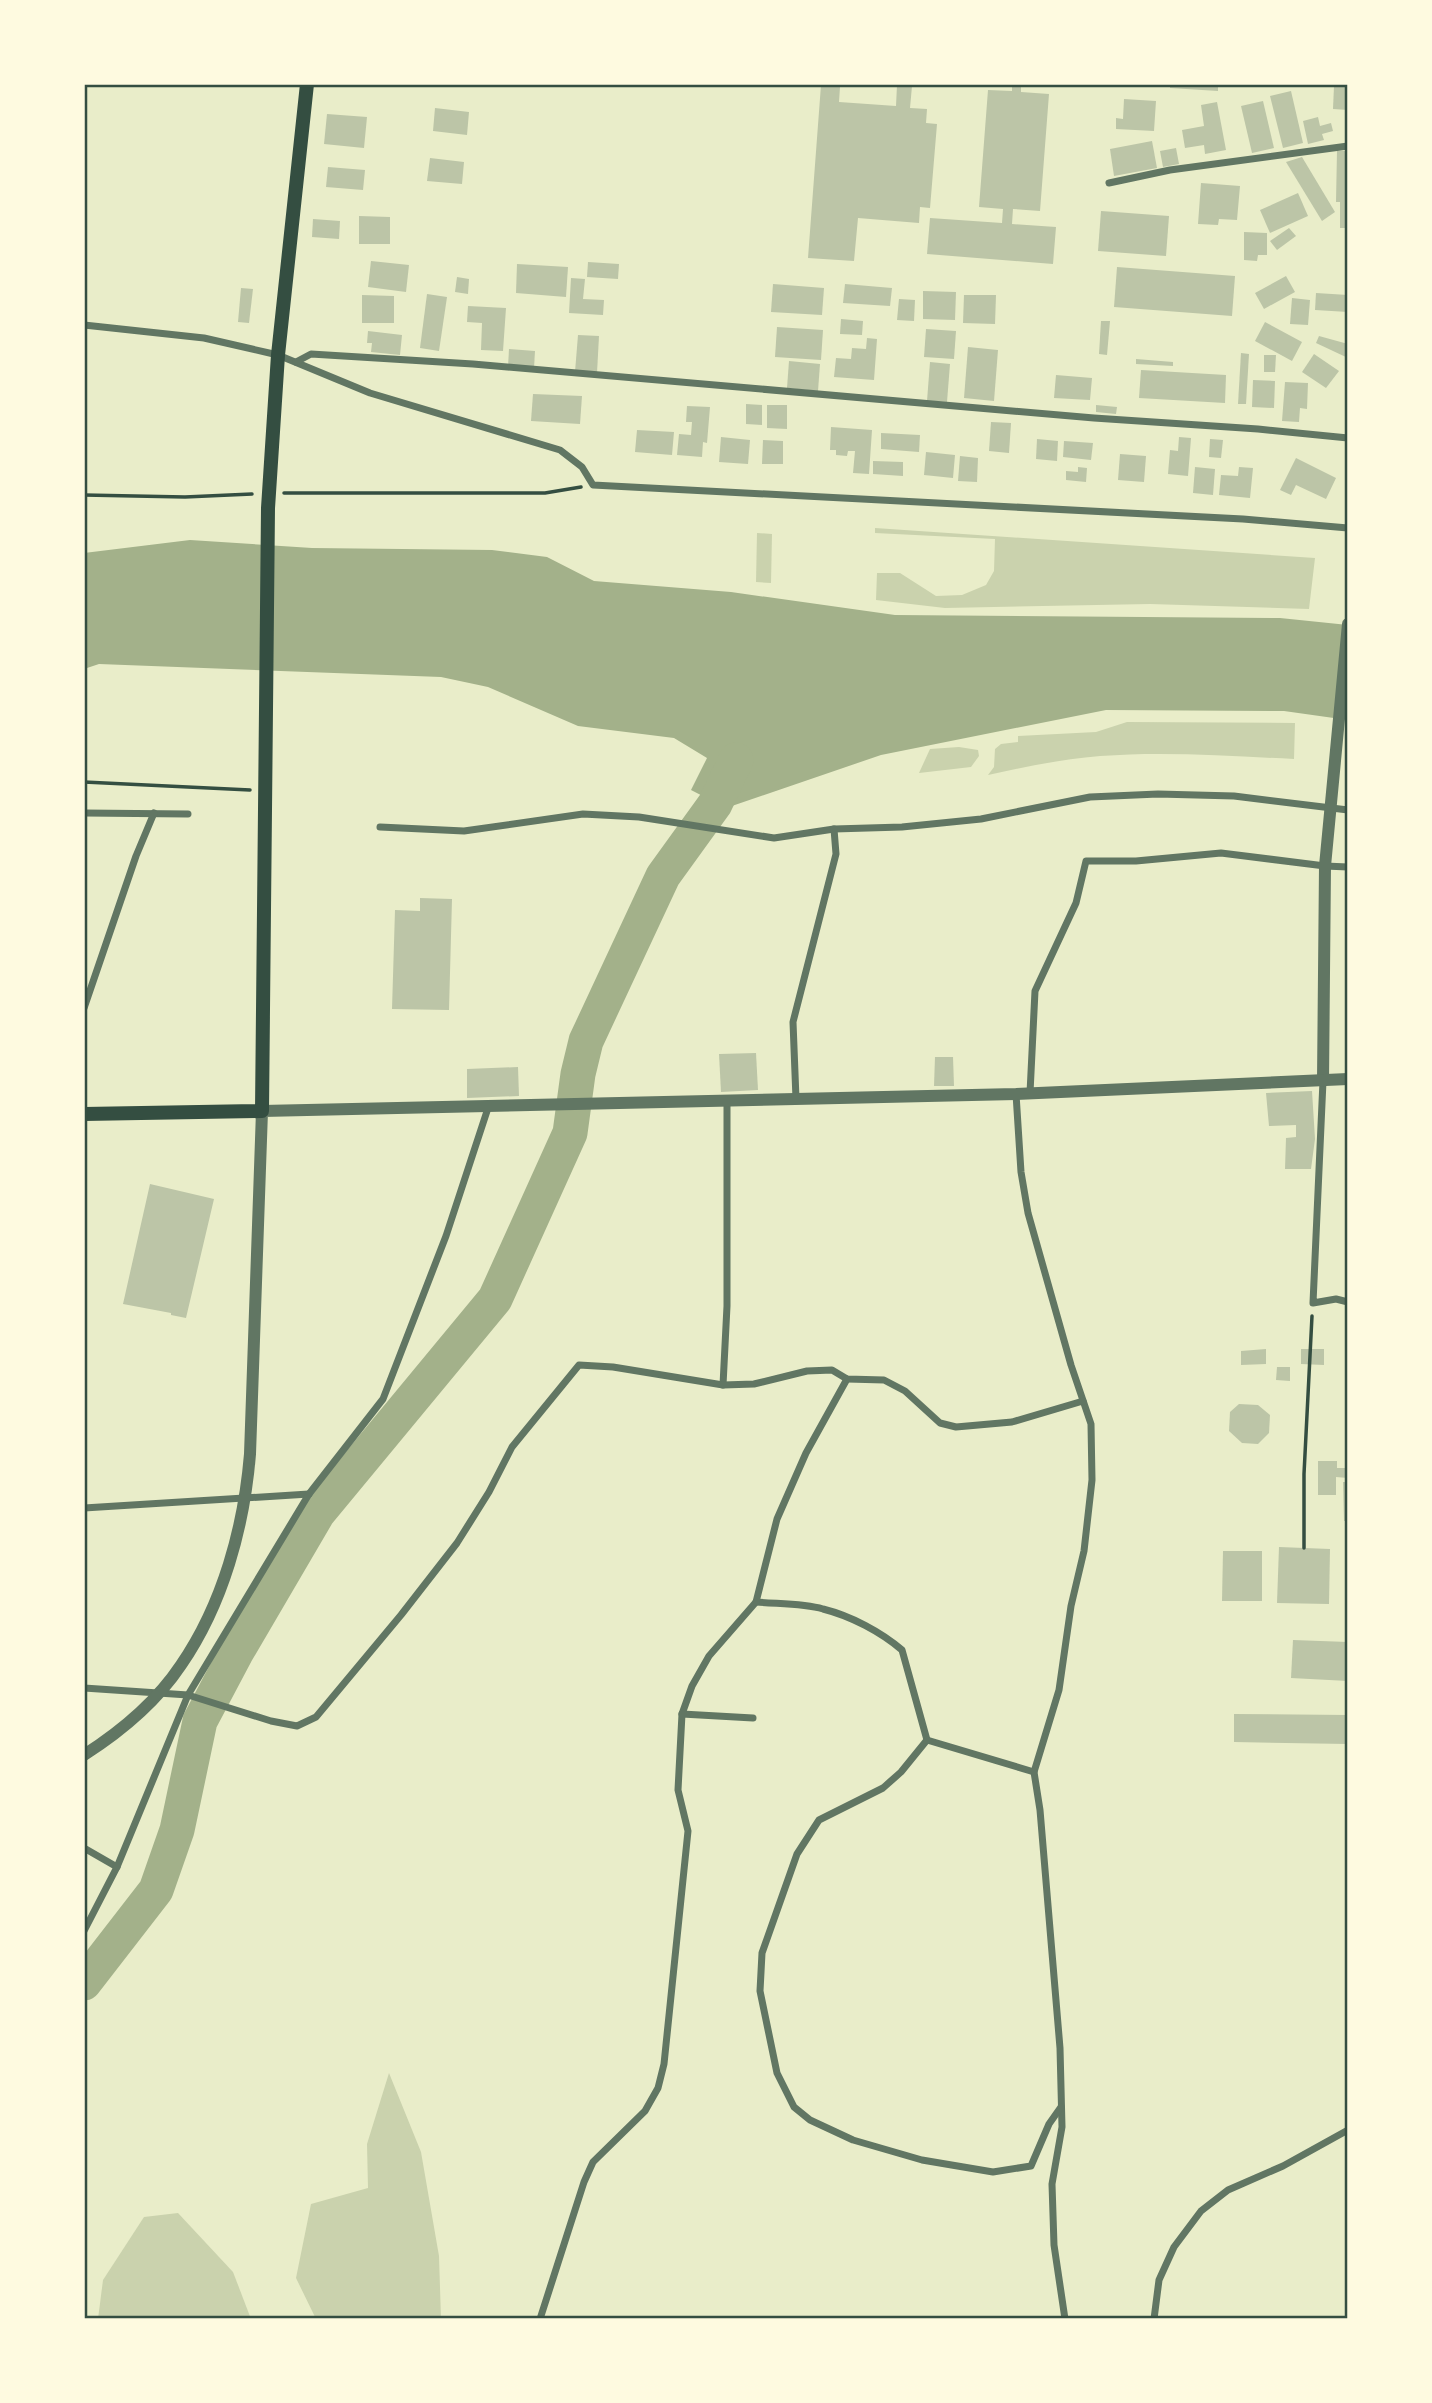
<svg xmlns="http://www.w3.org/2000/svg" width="1432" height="2403" font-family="'DejaVu Sans',sans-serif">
	<rect width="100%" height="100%" fill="#e9edc9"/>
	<!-- green -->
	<g fill="#cad2ad">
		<polygon points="875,528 1315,558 1309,609 1150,604 945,608 876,600 877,573 900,573 936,596 962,595 986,585 994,571 995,539 875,533"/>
		<polygon points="757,533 772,534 771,583 756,582"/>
		<path d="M1127,722l168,1 -1,36c-64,-3 -130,-8 -194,-3 -38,3 -75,11 -112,19l6,-8 1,-18 6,-5 17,-2v-6l78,-4z"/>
		<polygon points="959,747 978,750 979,756 971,767 919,773 930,749"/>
		<polygon points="389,2073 421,2152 439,2256 441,2319 316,2319 296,2278 311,2204 368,2188 367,2144"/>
		<polygon points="178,2213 233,2272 251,2319 98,2319 103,2280 144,2217"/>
	</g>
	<!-- water -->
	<polygon fill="#a3b18a" points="190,540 312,548 492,550 547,557 594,581 731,592 895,615 1280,618 1348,625 1348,720 1284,711 1106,710 881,755 726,808 691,790 707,758 674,738 578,726 488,687 441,677 99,664 84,669 84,553"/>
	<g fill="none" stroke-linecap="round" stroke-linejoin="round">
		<!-- river -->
		<polyline stroke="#a3b18a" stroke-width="35" points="84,1983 156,1890 177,1830 200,1721 236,1653 318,1513 495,1299 570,1133 578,1074 586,1041 663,876 715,804 736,760"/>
	</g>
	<!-- building -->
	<g fill="#bcc5a7">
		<polygon points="1012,84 1021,84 1021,92 1049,94 1040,211 1013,209 1012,224 1056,227 1053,264 927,254 930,218 1002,223 1003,209 979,207 988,90 1012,91"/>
		<polygon points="1170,84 1218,84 1218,91 1170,88"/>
		<polygon points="821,85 840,87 839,102 896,106 897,85 912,86 910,108 927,109 926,123 937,124 930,208 920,207 919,223 858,218 854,261 808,258"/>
		<polygon points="1334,86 1348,87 1348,110 1333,109"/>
		<polygon points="1291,91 1303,143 1283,148 1270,96"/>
		<polygon points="1124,99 1156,101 1154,131 1116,129 1116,118 1123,119"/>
		<polygon points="1263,101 1274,148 1252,153 1241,106"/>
		<polygon points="1217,102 1226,150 1205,154 1204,145 1185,148 1182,130 1204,126 1201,105"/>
		<polygon points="435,108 469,112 467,135 433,131"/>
		<polygon points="327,114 367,117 364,148 324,144"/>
		<polygon points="1318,117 1320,126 1331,123 1333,131 1322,134 1324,140 1308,144 1303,121"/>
		<polygon points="1152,141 1157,168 1114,176 1110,149"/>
		<polygon points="1176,148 1179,164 1163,167 1160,151"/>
		<polygon points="1337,151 1348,151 1348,228 1340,228 1340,202 1336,202"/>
		<polygon points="1302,157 1335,212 1322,221 1286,162"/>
		<polygon points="430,158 464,162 462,184 427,181"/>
		<polygon points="328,167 365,170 363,190 326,187"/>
		<polygon points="1201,183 1240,186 1237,220 1219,219 1218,225 1198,224"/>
		<polygon points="1298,193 1308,216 1270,233 1260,210"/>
		<polygon points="1101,211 1169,216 1166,256 1098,251"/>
		<polygon points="359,216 390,217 390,244 359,244"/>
		<polygon points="313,219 340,221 339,239 312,237"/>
		<polygon points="1289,228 1296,236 1277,250 1270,241"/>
		<polygon points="1244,232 1267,233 1267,255 1258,255 1257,261 1244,260"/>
		<polygon points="371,261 409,265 406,292 368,287"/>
		<polygon points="588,262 619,264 618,279 587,277"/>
		<polygon points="517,264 568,267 566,297 516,293"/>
		<polygon points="1117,267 1235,276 1232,316 1114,307"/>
		<polygon points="1286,276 1295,292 1264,309 1255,293"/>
		<polygon points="457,277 469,279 468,294 455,292"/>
		<polygon points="571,278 585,279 583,299 604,300 603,315 569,313"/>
		<polygon points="773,284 824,288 822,315 771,312"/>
		<polygon points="845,284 892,288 890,306 843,303"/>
		<polygon points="241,288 253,289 249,323 238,322"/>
		<polygon points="923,291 956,292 955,320 923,319"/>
		<polygon points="1316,293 1348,295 1348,312 1315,310"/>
		<polygon points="427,294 447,297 439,351 420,348"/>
		<polygon points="362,295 394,296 394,323 362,323"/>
		<polygon points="964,295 996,295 995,324 963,323"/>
		<polygon points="1292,298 1310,300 1308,325 1290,324"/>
		<polygon points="899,299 915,300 914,321 897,320"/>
		<polygon points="468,306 506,308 503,351 481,350 482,323 467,322"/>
		<polygon points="841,319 863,321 862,335 840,334"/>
		<polygon points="1101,321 1110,321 1107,355 1099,354"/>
		<polygon points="1265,322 1302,342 1292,361 1255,341"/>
		<polygon points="777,327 823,330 821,360 775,357"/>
		<polygon points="926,329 956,331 954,359 924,357"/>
		<polygon points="368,331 402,335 400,355 371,352 372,343 367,343"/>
		<polygon points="578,335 599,336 597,373 575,372"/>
		<polygon points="1319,336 1348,344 1348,358 1316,343"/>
		<polygon points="867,338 877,339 874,380 834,377 836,358 851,359 852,348 866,349"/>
		<polygon points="968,347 998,350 994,401 964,398"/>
		<polygon points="509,349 535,351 534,368 508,367"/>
		<polygon points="1241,353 1249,354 1246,404 1238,404"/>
		<polygon points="1314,354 1339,371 1326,388 1302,372"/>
		<polygon points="1264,355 1276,355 1275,372 1264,372"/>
		<polygon points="1136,359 1173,362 1173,366 1136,364"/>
		<polygon points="789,361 820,364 818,391 787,388"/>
		<polygon points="930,362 950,364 947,402 927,401"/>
		<polygon points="1141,370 1226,375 1225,403 1139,398"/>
		<polygon points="1056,375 1092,378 1090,400 1054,398"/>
		<polygon points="1253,380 1275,381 1274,408 1252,407"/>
		<polygon points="1285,382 1308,383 1307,409 1300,408 1299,422 1282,421"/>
		<polygon points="533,394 582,396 580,424 531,421"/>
		<polygon points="746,404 762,405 762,425 746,424"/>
		<polygon points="767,405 787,405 787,429 767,428"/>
		<polygon points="1096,405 1117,407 1116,414 1096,412"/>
		<polygon points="687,406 710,407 707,443 703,442 702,457 677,455 679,434 691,435 692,422 686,422"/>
		<polygon points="991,422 1011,423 1009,453 989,451"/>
		<polygon points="831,427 872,430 869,474 853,473 855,451 848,451 847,456 836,455 836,450 830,450"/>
		<polygon points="637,430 674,432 672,455 635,452"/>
		<polygon points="881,433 920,435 919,452 881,449"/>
		<polygon points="721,437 750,440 748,464 719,462"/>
		<polygon points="1179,437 1191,438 1188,476 1168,474 1170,450 1178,451"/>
		<polygon points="1037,439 1058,441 1057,461 1036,459"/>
		<polygon points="1210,439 1223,440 1221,458 1209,457"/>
		<polygon points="763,440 783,441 783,464 762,464"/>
		<polygon points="1064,441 1093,443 1091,460 1063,457"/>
		<polygon points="926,452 955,455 953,478 924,475"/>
		<polygon points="1120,454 1146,456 1144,482 1118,480"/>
		<polygon points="960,456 978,458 977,482 958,481"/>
		<polygon points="1296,458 1336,478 1326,499 1296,485 1291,495 1280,490"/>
		<polygon points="873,461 903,462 903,476 873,474"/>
		<polygon points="1078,467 1087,468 1086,482 1066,480 1066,471 1078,472"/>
		<polygon points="1195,467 1215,469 1213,495 1193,493"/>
		<polygon points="1239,467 1253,468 1250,498 1219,495 1221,475 1238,476"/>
		<polygon points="420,898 452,899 449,1010 392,1009 395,910 420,911"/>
		<polygon points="756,1053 758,1090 721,1092 719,1054"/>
		<polygon points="935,1057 953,1057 954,1086 934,1086"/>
		<polygon points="518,1067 519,1096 467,1098 467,1069"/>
		<polygon points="1312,1091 1315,1139 1311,1169 1285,1169 1286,1138 1296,1137 1296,1125 1269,1126 1266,1093"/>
		<polygon points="150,1184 214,1199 186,1318 171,1315 171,1313 123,1304"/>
		<polygon points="1266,1349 1266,1364 1241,1365 1241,1351"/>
		<polygon points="1301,1349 1324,1349 1324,1365 1301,1364"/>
		<polygon points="1277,1367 1290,1367 1290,1381 1276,1380"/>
		<polygon points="1239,1404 1258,1405 1270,1415 1269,1433 1258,1444 1242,1443 1229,1431 1230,1412"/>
		<polygon points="1318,1461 1337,1461 1337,1468 1348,1468 1348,1478 1336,1477 1336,1495 1318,1495"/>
		<polygon points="1343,1482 1348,1482 1348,1521 1344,1521"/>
		<polygon points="1279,1547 1330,1549 1329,1604 1277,1603"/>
		<polygon points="1223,1551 1262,1551 1262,1601 1222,1601"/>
		<polygon points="1293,1640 1348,1642 1348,1681 1291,1678"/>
		<polygon points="1234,1714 1348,1715 1348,1744 1234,1742"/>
	</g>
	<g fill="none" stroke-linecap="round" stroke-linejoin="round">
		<!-- path -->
		<g stroke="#344e41" stroke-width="3.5">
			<polyline points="284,493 545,493 581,487"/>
			<polyline points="84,495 185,497 252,494"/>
			<polyline points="84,782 250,790"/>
			<polyline points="1304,1548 1304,1474 1312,1316"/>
		</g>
		<!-- minor -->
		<g stroke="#617663" stroke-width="7">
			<polyline points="1109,183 1170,170 1348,146"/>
			<polyline points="84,325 204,338 278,355 370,393 560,450 582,467 593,485 1243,519 1348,528"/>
			<polyline points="296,362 311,354 473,364 1094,418 1258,429 1348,438"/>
			<polyline points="84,813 188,814"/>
			<polyline points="380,827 464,831 583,814 639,817 774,838 834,829 902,827 981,819 1090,797 1158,794 1234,796 1348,810"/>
			<polyline points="84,1008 136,856 154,813"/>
			<polyline points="1323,1081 1313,1303 1336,1299 1348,1302"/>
			<polyline points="1030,1093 1035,991 1076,903 1086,861 1136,861 1221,853 1325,866 1348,867"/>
			<polyline points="1016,1094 1021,1172 1028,1213 1071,1365 1091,1424 1092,1480 1084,1551 1071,1606 1059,1690 1034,1772 1040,1810 1060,2048 1062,2127 1052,2184 1054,2245 1065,2319"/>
			<polyline points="796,1099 793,1022 836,854 834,829"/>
			<polyline points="723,1385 727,1306 727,1100"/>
			<polyline points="84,1508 309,1494"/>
			<path d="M756,1602c22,2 47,1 67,7 28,7 58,23 79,41l25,90"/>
			<polyline points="84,1688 188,1695 271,1721 297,1726 316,1717 401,1615 457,1543 489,1492 512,1447 579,1365 613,1367 723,1385 754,1384 807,1371 832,1370 847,1379 884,1380 905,1391 940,1423 956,1427 1012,1422 1083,1401"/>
			<polyline points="682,1714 692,1686 709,1656 756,1602 777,1519 806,1453 847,1379"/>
			<polyline points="927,1740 901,1772 883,1788 819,1820 797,1854 762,1953 760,1991 777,2073 794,2107 810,2120 853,2140 922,2160 993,2172 1031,2166 1049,2124 1061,2107"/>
			<polyline points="927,1740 1034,1772"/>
			<polyline points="84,1848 117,1867"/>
			<polyline points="84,1931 117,1867 188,1695 309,1494 383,1399 446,1236 489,1105"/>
			<polyline points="540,2319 584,2182 593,2162 645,2111 658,2088 664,2064 688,1831 678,1790 682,1714 753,1718"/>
			<polyline points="1154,2319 1159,2280 1174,2247 1201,2211 1228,2190 1283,2166 1348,2130"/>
		</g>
		<!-- tertiary -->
		<g stroke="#617663" stroke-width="12">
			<polyline points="1323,1081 1325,866 1348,624"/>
			<path d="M84,1755c36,-23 73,-54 97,-90 42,-61 63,-138 69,-211l12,-343 754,-17 332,-15"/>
		</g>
		<!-- secondary -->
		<polyline stroke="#344e41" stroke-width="14" points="84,1114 262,1111 268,508 278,355 307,84"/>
	</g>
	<!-- border -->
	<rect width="1432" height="2403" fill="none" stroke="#fefae0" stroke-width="172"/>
	<rect x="86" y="86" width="1260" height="2231" fill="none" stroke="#344e41" stroke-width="2.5"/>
</svg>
